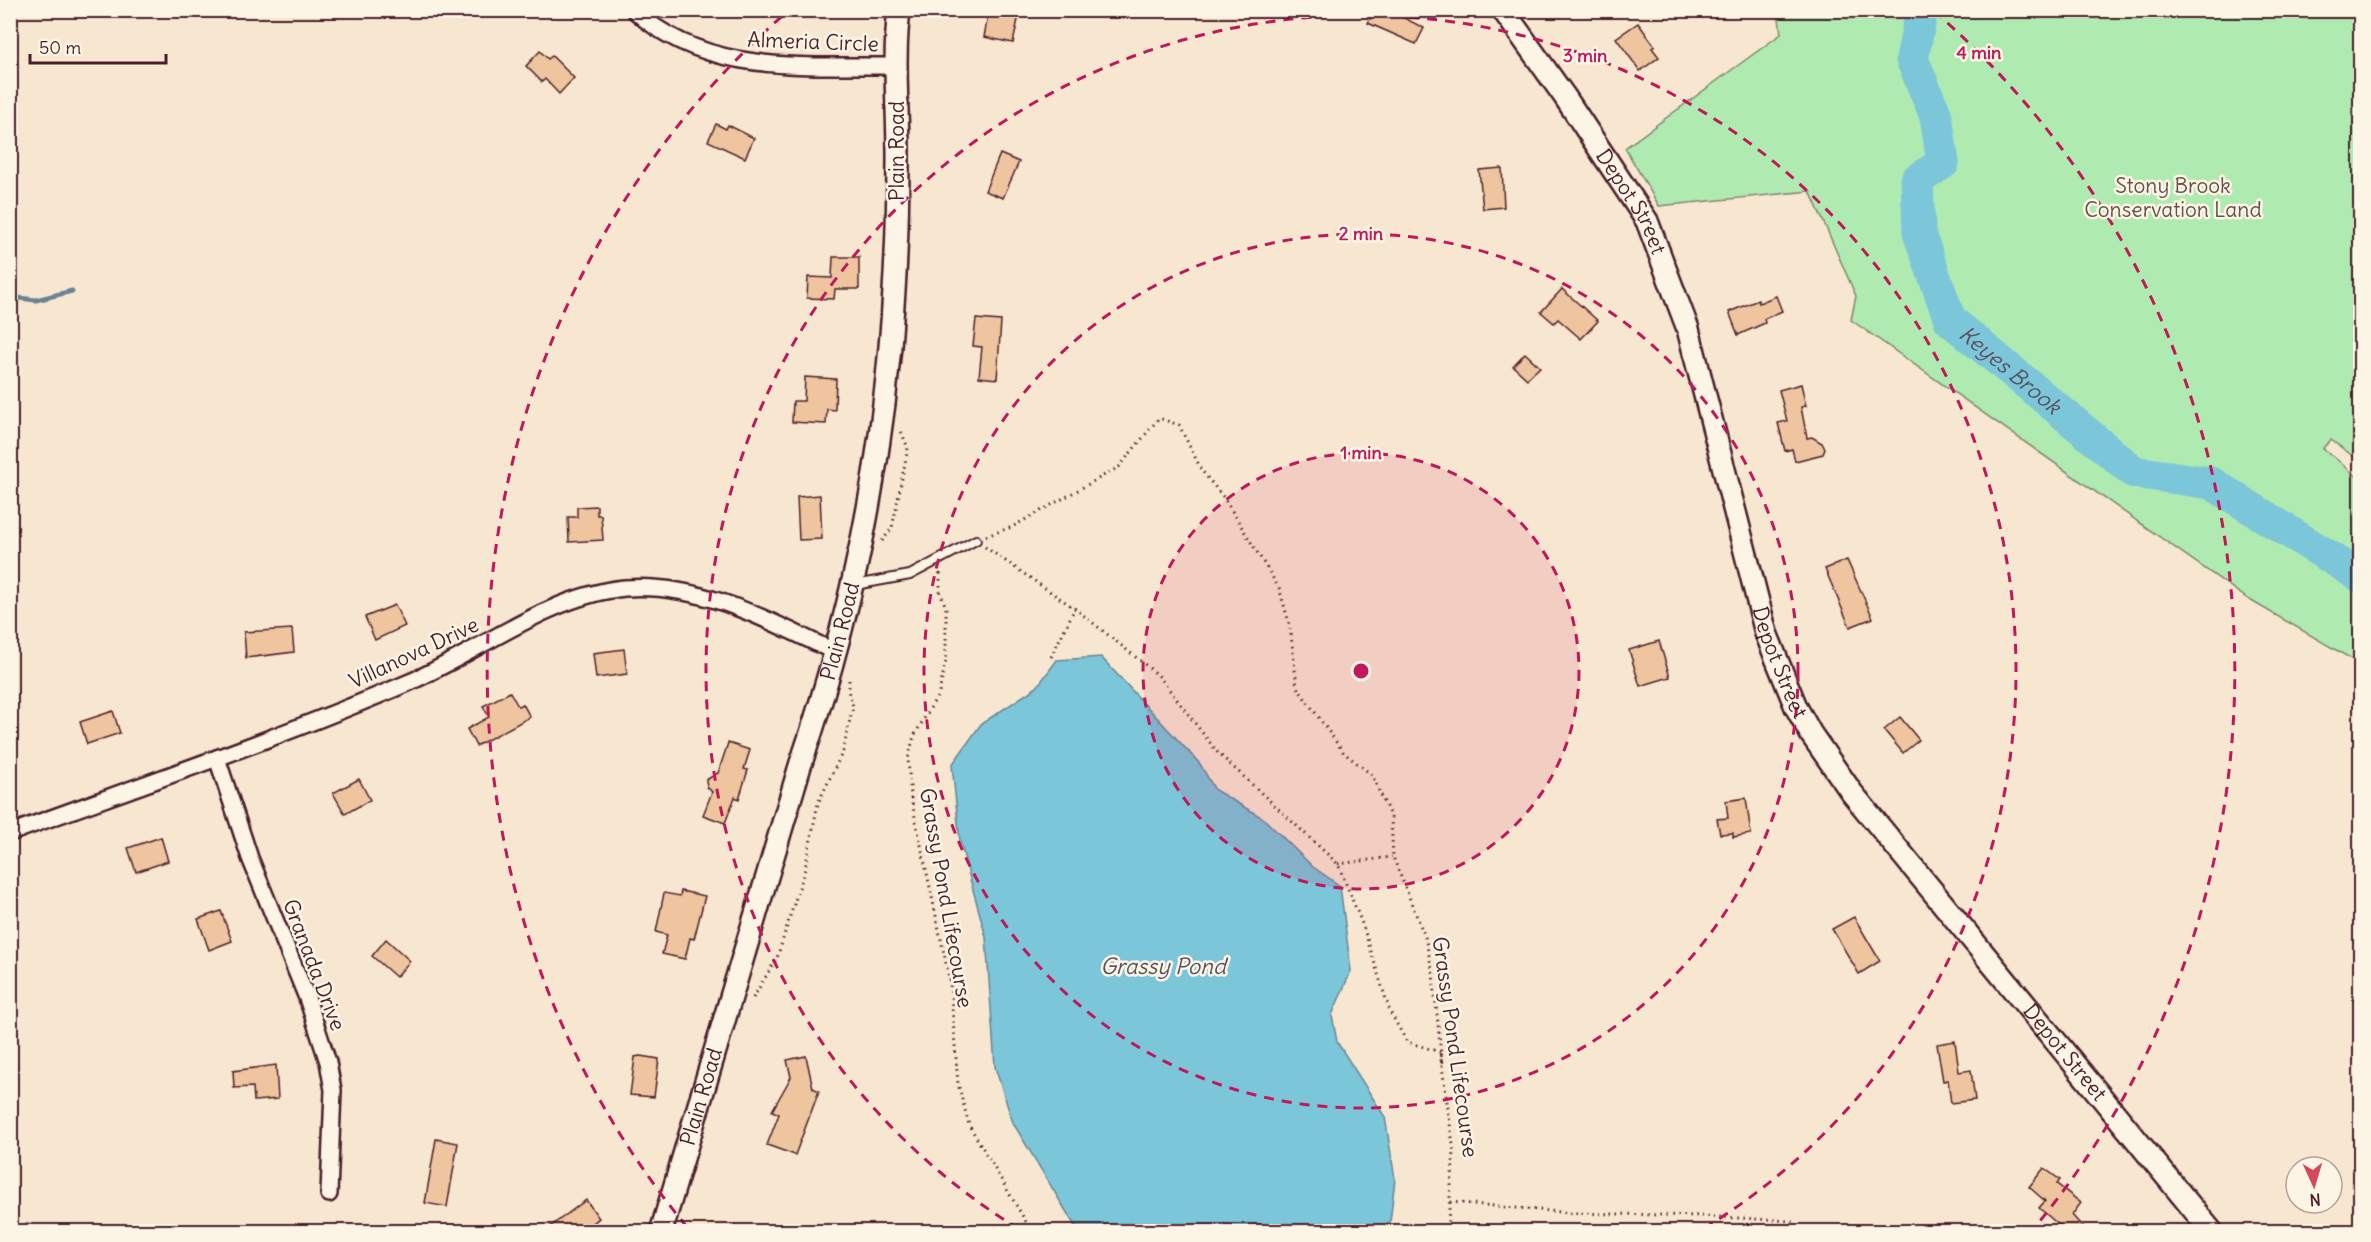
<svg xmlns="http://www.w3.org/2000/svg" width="2371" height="1242" font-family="Delius,sans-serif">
	<rect width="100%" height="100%" fill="#f8e7d0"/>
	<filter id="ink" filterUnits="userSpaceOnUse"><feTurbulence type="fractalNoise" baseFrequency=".0167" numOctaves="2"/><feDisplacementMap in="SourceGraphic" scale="12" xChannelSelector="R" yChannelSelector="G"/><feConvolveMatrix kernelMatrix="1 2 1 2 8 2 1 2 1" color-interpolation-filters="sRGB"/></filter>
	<g filter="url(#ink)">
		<!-- green -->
		<polygon fill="#afebb1" stroke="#7c856e" stroke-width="1.5" points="1778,11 2360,11 2360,461 2331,440 2323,448 2360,479 2360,664 2248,599 1851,320 1856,296 1810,191 1659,206 1625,148 1781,34"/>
		<!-- water -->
		<polygon fill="#7bc6da" stroke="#678394" stroke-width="1.5" points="1101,657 1200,764 1215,790 1263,818 1313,867 1340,886 1351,971 1332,1015 1337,1042 1385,1117 1395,1179 1389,1231 1078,1231 1013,1123 995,1067 986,937 960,842 952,765 981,724 1037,687 1057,660"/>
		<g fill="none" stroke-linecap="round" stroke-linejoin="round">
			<!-- stream -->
			<polyline stroke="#678394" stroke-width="5" points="10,297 36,300 72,291"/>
			<!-- river -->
			<path stroke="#7bc6da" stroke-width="33" id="s1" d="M1922,10l-10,49 24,57 7,47 -26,17 2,53 31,87 184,152 77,11 149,93"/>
		</g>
		<!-- building -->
		<g fill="#eec59e" stroke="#4a1f2b" stroke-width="1.5">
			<polygon points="992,10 1020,10 1013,43 984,37 988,15 991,16"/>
			<polygon points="1374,10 1398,10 1396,14 1424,28 1416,44 1368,23"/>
			<polygon points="1638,23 1655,46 1652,48 1659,57 1640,71 1616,38"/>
			<polygon points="540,51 548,59 552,56 574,78 559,94 545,79 542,82 526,66"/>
			<polygon points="716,124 726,129 728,125 754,138 745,158 708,141"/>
			<polygon points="1000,154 1019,162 1003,198 985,191"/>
			<polygon points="1502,168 1504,207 1483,209 1479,170"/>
			<polygon points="833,257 859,257 859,289 835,289 834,299 807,298 808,277 832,278"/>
			<polygon points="1562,289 1598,321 1581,339 1558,319 1554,323 1541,312"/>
			<polygon points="1776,296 1782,311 1764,319 1765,323 1738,335 1729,312 1758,300 1759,303"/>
			<polygon points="976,319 1001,321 997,379 979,377 982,347 973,346"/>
			<polygon points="1525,353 1540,367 1527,379 1513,366"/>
			<polygon points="805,377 836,379 835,410 827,409 826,424 792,422 793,401 804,401"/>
			<polygon points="1801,384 1806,406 1801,407 1807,438 1812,437 1822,443 1825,449 1823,454 1795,461 1792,449 1785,451 1778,423 1787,421 1779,390"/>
			<polygon points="820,495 822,539 799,540 797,497"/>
			<polygon points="597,506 597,515 601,515 603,540 569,542 568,517 577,517 577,507"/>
			<polygon points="1847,560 1873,618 1850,627 1825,569"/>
			<polygon points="395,605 405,626 375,640 365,617"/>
			<polygon points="292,629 294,652 246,658 244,632"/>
			<polygon points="1659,641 1670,677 1640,686 1629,650"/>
			<polygon points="624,649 627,674 596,678 593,653"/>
			<polygon points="510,692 518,706 523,704 530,717 476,746 467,729 489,717 483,706"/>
			<polygon points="113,711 120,733 87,744 80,722"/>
			<polygon points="1900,717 1919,740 1903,753 1884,730"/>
			<polygon points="728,743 750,750 744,769 748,770 739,799 735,797 725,823 703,815 712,792 707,787 706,780 718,773"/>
			<polygon points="359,779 370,800 345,814 333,793"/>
			<polygon points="1746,798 1751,834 1733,837 1733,833 1720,834 1717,819 1728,818 1726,801"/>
			<polygon points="161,837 168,861 136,872 128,848"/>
			<polygon points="681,891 705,896 694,939 690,938 685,959 662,954 667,935 656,932 664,893 680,896"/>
			<polygon points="221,911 232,941 209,950 198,919"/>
			<polygon points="1854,917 1880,961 1859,974 1832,929"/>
			<polygon points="386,939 410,961 396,977 372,956"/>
			<polygon points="1955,1041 1959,1072 1971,1070 1975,1100 1951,1103 1948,1080 1943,1081 1937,1044"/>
			<polygon points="640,1056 659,1059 654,1097 630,1095 635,1057"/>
			<polygon points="806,1056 813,1088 819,1091 795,1155 767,1145 779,1114 772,1111 791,1077 787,1060"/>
			<polygon points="276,1065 278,1099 254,1101 253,1087 234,1088 233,1071"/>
			<polygon points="436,1139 458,1143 447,1207 425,1203"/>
			<polygon points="2044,1168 2060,1180 2057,1184 2081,1203 2072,1215 2087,1232 2067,1232 2039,1208 2045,1201 2029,1187"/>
			<polygon points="586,1200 599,1218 582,1232 543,1232"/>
		</g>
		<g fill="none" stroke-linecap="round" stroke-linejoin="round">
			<defs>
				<polyline id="service" points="855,585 910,575 976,540"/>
				<g id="minor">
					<path d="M634,10c71,66 172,55 261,56"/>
					<polyline points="217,758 250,858 307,998 328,1062 333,1090 329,1194"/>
					<path d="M10,833c134,-49 269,-95 400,-151 68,-30 140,-87 215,-94 75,-6 144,33 210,64"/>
				</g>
				<g id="secondary">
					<path id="s2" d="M1503,10l62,87 82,124 41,108 78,304 30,74 15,27 41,59 360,439"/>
					<path id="s3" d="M661,1232l139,-466c53,-154 85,-312 94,-475 3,-45 4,-90 4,-136 0,-48 -5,-96 1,-145"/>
				</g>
			</defs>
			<!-- service casing -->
			<use href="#service" stroke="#4a1f2b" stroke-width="12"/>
			<!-- minor casing -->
			<use href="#minor" stroke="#4a1f2b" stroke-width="20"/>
			<!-- secondary casing -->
			<use href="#secondary" stroke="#4a1f2b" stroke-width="26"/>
			<!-- path -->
			<g stroke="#4a1f2b" stroke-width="3" stroke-dasharray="1.5 4.5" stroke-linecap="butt">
				<polyline points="986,536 1012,527 1119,467 1159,418 1179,425 1202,471 1224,498 1279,588 1290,626 1297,687 1344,753 1372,775 1391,818 1393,857 1425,937 1433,974 1442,1065 1440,1052 1454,1152 1447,1232"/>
				<polyline points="882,541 892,528 908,448 901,431"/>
				<polyline points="985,547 1077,610 1158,675 1218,753 1338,864 1363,926 1390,1012 1407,1042 1440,1052"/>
				<polyline points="940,573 940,591 946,608 946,661 939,693 914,736 908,759 911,798 950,982 958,1084 969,1125 1032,1232"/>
				<polyline points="1051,657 1075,608"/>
				<polyline points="1338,864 1392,857"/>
				<polyline points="753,998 777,958 805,869 818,803 843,751 853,706 849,693 849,677"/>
				<polyline points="1450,1202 1572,1213 1704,1216 1791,1221 1802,1232"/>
			</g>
			<!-- service -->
			<use href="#service" stroke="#fcf5e5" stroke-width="8"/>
			<!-- minor -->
			<use href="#minor" stroke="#fcf5e5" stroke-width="15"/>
			<!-- secondary -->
			<use href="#secondary" stroke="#fcf5e5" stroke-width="21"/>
		</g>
	</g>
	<!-- distance rings -->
	<circle cx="1361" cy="671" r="218" fill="#c2185b" fill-opacity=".12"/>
	<g fill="none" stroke="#c2185b" stroke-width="3" stroke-dasharray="10 8">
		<circle cx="1361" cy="671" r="218"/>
		<circle cx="1361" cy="671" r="437"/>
		<path d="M1019 1229A655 655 0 1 1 1703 1229"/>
		<path d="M687 1227A874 874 0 0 1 788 11M1934 11A874 874 0 0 1 2035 1227"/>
	</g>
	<g text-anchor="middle" stroke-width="5" stroke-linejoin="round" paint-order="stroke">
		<!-- street labels -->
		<g font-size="21" fill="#4a1f2b" stroke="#fcf5e5">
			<text transform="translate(813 42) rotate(2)" y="7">Almeria Circle</text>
			<text transform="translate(897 151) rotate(-90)" y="7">Plain Road</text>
			<text dy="7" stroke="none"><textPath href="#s2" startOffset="231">Depot Street</textPath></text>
			<text dy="7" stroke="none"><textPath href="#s3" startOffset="627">Plain Road</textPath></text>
			<text transform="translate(414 653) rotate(-25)" y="7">Villanova Drive</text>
			<text dy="7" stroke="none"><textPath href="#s2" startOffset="717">Depot Street</textPath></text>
			<text transform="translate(946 898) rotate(80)" y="7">Grassy Pond Lifecourse</text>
			<text transform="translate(314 965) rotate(69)" y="7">Granada Drive</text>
			<text transform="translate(1455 1047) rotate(82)" y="7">Grassy Pond Lifecourse</text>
			<text dy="7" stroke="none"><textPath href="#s2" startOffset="1203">Depot Street</textPath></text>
			<text dy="7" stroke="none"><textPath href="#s3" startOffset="141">Plain Road</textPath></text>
		</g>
		<!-- park labels -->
		<g font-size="21" fill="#63524c" stroke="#fcf5e5">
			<text x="2173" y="193">Stony Brook<tspan x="2173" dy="24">Conservation Land</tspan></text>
		</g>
		<!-- water labels -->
		<g font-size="22" font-style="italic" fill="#595160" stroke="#fcf5e5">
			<text dy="8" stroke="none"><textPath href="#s1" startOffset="414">Keyes Brook</textPath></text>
			<text x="1163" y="974">Grassy Pond</text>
		</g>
	</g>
	<circle cx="1361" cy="671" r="9" fill="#c2185b" stroke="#fcf5e5" stroke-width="3"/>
	<g font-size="18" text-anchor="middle" font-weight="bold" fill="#c2185b" stroke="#fcf5e5" stroke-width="5" stroke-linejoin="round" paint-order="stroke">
		<text x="1979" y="59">4 min</text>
		<text x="1585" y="62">3 min</text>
		<text x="1361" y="240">2 min</text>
		<text x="1361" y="459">1 min</text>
	</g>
	<!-- margin -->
	<rect width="2371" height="1242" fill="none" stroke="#fcf5e5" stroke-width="36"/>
	<rect x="18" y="18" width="2335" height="1206" fill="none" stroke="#4a1f2b" stroke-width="2" filter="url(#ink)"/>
	<!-- north arrow -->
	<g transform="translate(2314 1185) rotate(176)"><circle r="28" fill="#fcf5e5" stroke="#b59f9b" stroke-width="1.5"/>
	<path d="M0-4.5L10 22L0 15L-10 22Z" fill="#d1495b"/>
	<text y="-9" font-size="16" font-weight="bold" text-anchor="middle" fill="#4a1f2b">N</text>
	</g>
	<!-- scale -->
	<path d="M30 54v9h136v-9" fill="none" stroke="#4a1f2b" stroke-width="3"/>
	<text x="39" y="54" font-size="18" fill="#4a1f2b" stroke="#fcf5e5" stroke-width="4.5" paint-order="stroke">50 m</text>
</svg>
